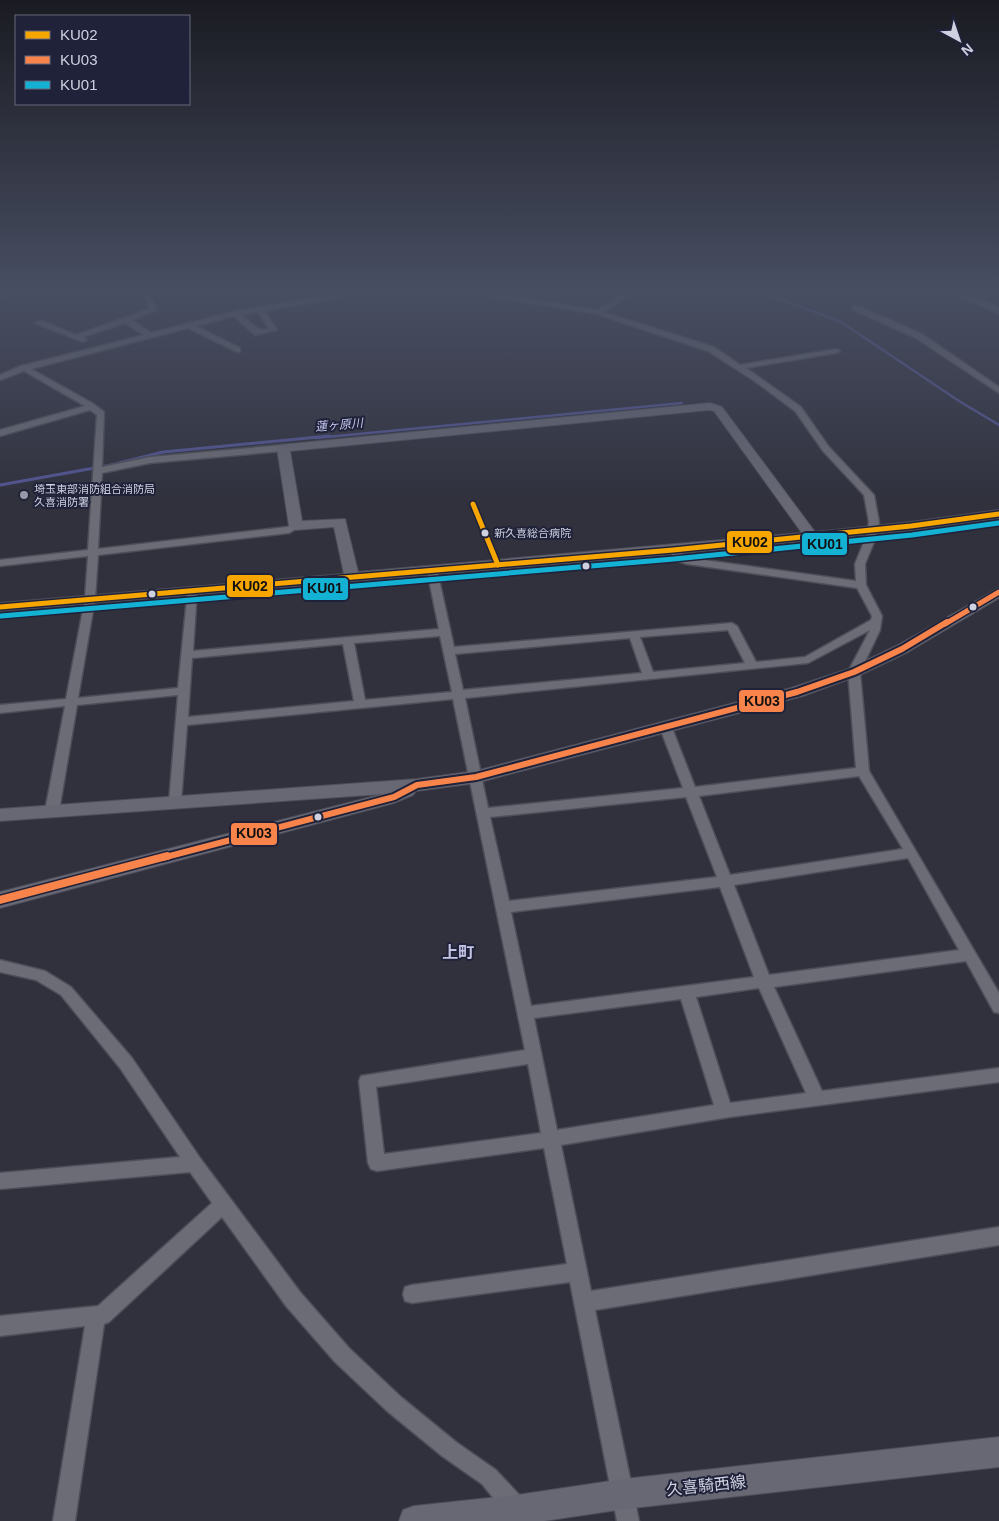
<svg xmlns="http://www.w3.org/2000/svg" width="999" height="1521" font-family="Helvetica,'Noto Sans JP',sans-serif">
	<rect width="100%" height="100%" fill="#30313d"/>
	<g fill="none" stroke-linecap="round" stroke-linejoin="round">
		<!-- stream-far1 -->
		<g stroke="#535593" stroke-width="2.5">
			<polyline points="754,289 841,322 959,401 999,425"/>
			<polyline points="0,299 18,289"/>
			<polyline points="316,438 682,403"/>
		</g>
		<!-- stream -->
		<polyline stroke="#535593" stroke-width="3" points="0,485 111,465 163,452 329,436"/>
		<defs>
			<g id="street">
				<path d="M150,289h6l-5,8 6,13 -25,10 19,13 84,-22 91,-15 28,-7h11l-39,11 -61,11 12,19 -22,5 -21,-19 -38,10 44,22v4h-3l-49,-24 -157,41 61,34 12,9 -2,55 48,-10 133,-12 4,3 -4,3 -133,12 -48,10 -4,76 189,-22 9,-4 5,3 -12,7 -191,22 -3,44 -17,99 100,-10 10,-100 4,-1 5,3 -4,61 246,-22 -12,-59 5,-3 5,3 17,77 278,-24 5,3 19,36 49,-5 66,-37 1,-4 -15,-28 -170,-24 -10,-3 -9,-11 1,-2h8l8,9 4,1 167,23 -1,-17 11,-27 3,-15 -5,-27 -41,-44 -28,-40 -39,-29 -48,-31 -112,-37 -149,-25h16l134,21 34,-21h8l-36,23 111,35 26,18 96,-16 4,2 -4,2 -90,15 55,39 28,40 45,48 5,27 -3,15 -11,27 1,21 16,31 -2,14 -20,42 9,99 130,222v20l-5,-1 -28,-51 -192,26 48,104 177,-23v14l-269,35 -169,28 30,146 408,-64v18l-404,65 44,211h-22l-47,-239 -158,21 -7,-2 -2,-7 2,-7 7,-2 155,-21 -23,-116 -167,23 -6,-2 -3,-6 -9,-82 2,-5 164,-26 -72,-351 -266,26 -6,77 -1,3h-10l-1,-3 9,-107 -101,10 -18,106 -2,3h-10l-2,-3 20,-105 -65,7v-8l66,-6 19,-100 3,-43 -88,10v-6l88,-10 9,-135 -7,-5 -90,26v-6l85,-24 -61,-35 -24,9v-5l21,-9 123,-31 -19,-12 -42,14 4,3 -4,2 -48,-19 7,-2 34,14 73,-26 -4,-12zM258,312l11,17 -9,1 -19,-15zM728,630l17,33 -92,9 -13,-35zM870,630l-22,42 8,96 -161,19 -23,-59 -6,-4 -6,4 23,60 -195,20 -23,-110 343,-35zM440,636l12,56 -87,8 -11,-57zM630,638l12,35 -179,17 -8,-36zM343,644l11,57 -166,16 4,-59zM859,776l44,73 -173,26 -31,-79zM686,797l31,80 -208,24 -19,-84zM908,858l51,92 -190,25 -35,-90zM720,887l34,90 -223,29 -20,-94zM759,988l47,105 -76,10 -34,-106zM681,999l33,106 -157,25 -23,-112zM528,1064l13,69 -157,21 -8,-67z"/>
				<polygon points="853,306 859,306 922,334 999,387 999,393 916,338 853,310"/>
				<polygon points="0,960 45,971 71,987 132,1058 200,1158 300,1292 349,1348 401,1397 456,1442 496,1470 524,1500 527,1508 524,1516 516,1519 508,1516 482,1484 442,1456 387,1411 335,1362 286,1306 222,1217 109,1322 104,1324 75,1521 53,1521 85,1326 0,1336 0,1316 98,1306 212,1203 190,1172 0,1189 0,1173 180,1157 120,1068 61,995 36,980 0,972"/>
			</g>
			<g id="secondary">
				<polygon points="941,289 954,289 999,307 999,314"/>
				<path d="M710,403l12,4 93,125 96,-10 88,-12v8l-88,12 -238,24 -673,57v-8l344,-29 -10,-47 -38,3 -7,-4 -12,-78 2,-3zM709,410l5,1 88,122 -444,39 -13,-53 -43,2 -12,-70z"/>
				<polygon points="999,588 999,598 908,652 860,675 803,696 476,783 416,791 413,795 394,803 0,908 0,892 383,794 0,821 0,809 417,779 476,771 791,688 848,669 896,646"/>
				<polygon points="999,1437 999,1467 624,1509 544,1521 399,1521 403,1510 414,1506 517,1495 624,1479"/>
			</g>
		</defs>
		<!-- street casing -->
		<use href="#street" stroke="#4d4e59" stroke-width="3"/>
		<!-- secondary casing -->
		<use href="#secondary" stroke="#4d4e59" stroke-width="2"/>
		<!-- street -->
		<use href="#street" fill="#6b6c75" fill-rule="evenodd"/>
		<!-- secondary -->
		<use href="#secondary" fill="#676874" fill-rule="evenodd"/>
		<defs>
			<g id="bus-1">
				<polyline points="473,504 498,565"/>
				<polyline points="0,607 673,550 911,526 999,514"/>
			</g>
			<polyline id="bus-2-far2" points="945,624 999,592"/>
			<polyline id="bus-2-far1" points="162,858 394,797 417,785 476,777 797,692 854,672 902,649 947,622"/>
			<polyline id="bus-2" points="0,900 167,856"/>
			<polyline id="bus-3" points="1,616 674,559 912,535 999,523"/>
		</defs>
		<!-- bus-1 casing -->
		<use href="#bus-1" stroke="#202239" stroke-width="8"/>
		<!-- bus-2-far2 casing -->
		<use href="#bus-2-far2" stroke="#202239" stroke-width="8"/>
		<!-- bus-2-far1 casing -->
		<use href="#bus-2-far1" stroke="#202239" stroke-width="10"/>
		<!-- bus-2 casing -->
		<use href="#bus-2" stroke="#202239" stroke-width="11"/>
		<!-- bus-3 casing -->
		<use href="#bus-3" stroke="#202239" stroke-width="8"/>
		<!-- bus-1 -->
		<use href="#bus-1" stroke="#f7a600" stroke-width="5"/>
		<!-- bus-2-far2 -->
		<use href="#bus-2-far2" stroke="#f8844c" stroke-width="5"/>
		<!-- bus-2-far1 -->
		<use href="#bus-2-far1" stroke="#f8844c" stroke-width="6"/>
		<!-- bus-2 -->
		<use href="#bus-2" stroke="#f8844c" stroke-width="8"/>
		<!-- bus-3 -->
		<use href="#bus-3" stroke="#13b2d5" stroke-width="5"/>
	</g>
	<!-- sky -->
	<linearGradient id="sky" x2="0" y2="1"><stop stop-color="#1a1b22"/><stop offset="0.58" stop-color="#484e62"/><stop offset="1" stop-color="#484e62" stop-opacity="0"/></linearGradient>
	<rect width="999" height="502" fill="url(#sky)"/>
	<!-- markers -->
	<circle fill="#9799a8" stroke="#202239" stroke-width="2" cx="24" cy="495" r="5"/>
	<g fill="#cfd1e1" stroke="#202239" stroke-width="2">
		<circle cx="485" cy="533" r="4.5"/>
		<circle cx="586" cy="566" r="4.5"/>
		<circle cx="152" cy="594" r="4.5"/>
		<circle cx="973" cy="607" r="4.5"/>
		<circle cx="318" cy="817" r="4.5"/>
	</g>
	<g text-anchor="middle" stroke-width="4" stroke-linejoin="round" paint-order="stroke">
		<!-- far-poi labels -->
		<g font-size="11" fill="#cfd1e1" stroke="#202239" text-anchor="start">
			<text x="34" y="493">埼玉東部消防組合消防局<tspan x="34" dy="13">久喜消防署</tspan></text>
		</g>
		<!-- far-bus labels -->
		<g font-size="11" fill="#cfd1e1" stroke="#202239" text-anchor="start">
			<text x="494" y="537">新久喜総合病院</text>
		</g>
		<!-- far-water labels -->
		<g font-size="12" font-style="italic" fill="#c6caf1" stroke="#202239">
			<text transform="translate(339 425) rotate(-5)" y="4">蓮ヶ原川</text>
		</g>
		<!-- quarter labels -->
		<g font-size="16" font-weight="bold" fill="#c3c6e5" stroke="#202239">
			<text x="458" y="958">上町</text>
		</g>
		<!-- near-street labels -->
		<g font-size="16" fill="#cfd1e1" stroke="#202239">
			<text transform="translate(706 1485) rotate(-6)" y="6">久喜騎西線</text>
		</g>
	</g>
	<g stroke="#202239" stroke-width="2">
		<rect x="726" y="530" width="47" height="24" rx="5" fill="#f7a600"/>
		<rect x="801" y="532" width="47" height="24" rx="5" fill="#13b2d5"/>
		<rect x="226" y="574" width="48" height="24" rx="5" fill="#f7a600"/>
		<rect x="302" y="577" width="47" height="24" rx="5" fill="#13b2d5"/>
		<rect x="738" y="689" width="47" height="24" rx="5" fill="#f8844c"/>
		<rect x="230" y="822" width="48" height="24" rx="5" fill="#f8844c"/>
	</g>
	<g font-size="14" text-anchor="middle" font-weight="bold" fill="#111">
		<text x="750" y="547">KU02</text>
		<text x="825" y="549">KU01</text>
		<text x="250" y="591">KU02</text>
		<text x="325" y="593">KU01</text>
		<text x="762" y="706">KU03</text>
		<text x="254" y="838">KU03</text>
	</g>
	<!-- legend -->
	<rect x="15" y="15" width="175" height="90" fill="#202239" stroke="#66687c"/>
	<rect x="25" y="31" width="25" height="8" fill="#f7a600" stroke="#66687c"/>
	<text x="60" y="40" font-size="15" fill="#cfd1e1">KU02</text>
	<rect x="25" y="56" width="25" height="8" fill="#f8844c" stroke="#66687c"/>
	<text x="60" y="65" font-size="15" fill="#cfd1e1">KU03</text>
	<rect x="25" y="81" width="25" height="8" fill="#13b2d5" stroke="#66687c"/>
	<text x="60" y="90" font-size="15" fill="#cfd1e1">KU01</text>
	<!-- north arrow -->
	<g transform="translate(959 40) rotate(140)" stroke="#202239" stroke-width="4" paint-order="stroke">
	<path d="M0-4L9 19L0 12L-9 19Z" fill="#cfd1e1"/>
	<text y="-8" font-size="14" font-weight="bold" text-anchor="middle" fill="#cfd1e1">N</text>
	</g>
</svg>
